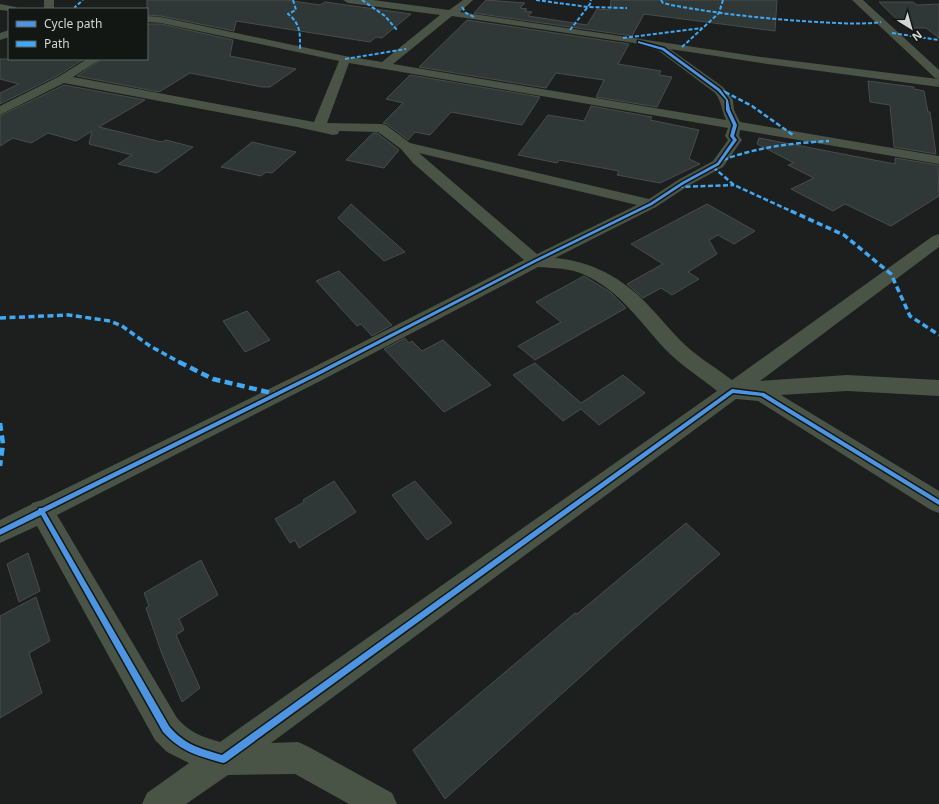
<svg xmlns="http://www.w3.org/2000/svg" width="939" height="804" font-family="'Noto Sans',sans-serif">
	<rect width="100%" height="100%" fill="#1c1f1d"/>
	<!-- building -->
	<g fill="#2f3836" stroke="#494c4b">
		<polygon points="147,0 286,0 320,5 325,2 411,14 382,38 376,37 370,42 236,21 234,31 161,16 147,15"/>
		<polygon points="486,0 525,3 520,8 527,9 524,11 532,12 528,16 587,25 597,9 610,10 611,0 777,0 775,31 644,14 632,36 474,13"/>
		<polygon points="879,2 913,2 917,5 939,4 939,38 926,28 906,28"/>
		<polygon points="467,20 629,44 618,64 661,71 659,75 672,77 657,107 596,97 604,80 556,73 546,88 419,67"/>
		<polygon points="147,24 161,24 233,40 230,56 296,69 270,87 262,87 190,73 159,92 77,76 102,59 147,59"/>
		<polygon points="0,59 84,59 57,76 0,104 0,93 19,84 0,79"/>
		<polygon points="410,75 540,97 522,125 451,112 430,135 415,132 408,140 387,124 383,123 403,103 386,99"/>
		<polygon points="868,81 914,87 914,89 924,91 928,112 930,112 936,154 894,147 890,105 870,102"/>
		<polygon points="64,85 145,100 99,127 162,142 166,140 193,147 157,173 118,164 132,155 89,144 92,131 76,141 48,133 31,143 13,138 0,146 0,116"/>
		<polygon points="591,106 652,117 650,120 699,130 689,159 700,164 660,183 617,175 619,171 559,160 557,163 518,155 548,115 584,121"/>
		<polygon points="373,133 377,133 399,150 384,168 346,160"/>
		<polygon points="759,138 895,164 895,158 938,165 939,196 891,226 845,204 833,211 791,189 814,178 788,165 794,163 757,144"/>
		<polygon points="252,142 296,152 272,173 266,172 261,176 221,167"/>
		<polygon points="351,204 405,252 384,261 338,218"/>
		<polygon points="707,204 755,231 734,244 718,235 709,240 717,254 688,272 699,279 672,295 661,288 643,298 627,284 663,264 631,244"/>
		<polygon points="339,271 392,325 372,336 361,324 357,326 316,281"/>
		<polygon points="584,276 610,292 626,308 535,360 518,346 561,322 536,302"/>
		<polygon points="247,311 270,340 245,352 223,321"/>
		<polygon points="405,338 409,343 412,341 422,351 443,340 491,385 444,412 384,349"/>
		<polygon points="535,363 581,403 623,375 645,393 599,425 581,409 563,421 513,375"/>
		<polygon points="334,481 356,512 299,548 295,540 290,543 275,519 304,502 303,500"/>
		<polygon points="415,481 452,523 427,540 392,495"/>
		<polygon points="686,523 720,554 627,635 445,799 413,750 575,613 577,614"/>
		<polygon points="28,553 40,591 19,602 7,564"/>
		<polygon points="201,560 218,595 179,619 184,630 176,635 200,688 182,702 162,654 146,608 149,606 144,593"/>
		<polygon points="36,597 50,641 29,653 42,693 0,718 0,616"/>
	</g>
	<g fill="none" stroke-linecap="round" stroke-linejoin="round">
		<!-- minor -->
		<g fill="#495346" fill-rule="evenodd">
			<rect x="44" y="0" width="10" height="9"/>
			<path d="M343,0h30l76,10 14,-10h10l-13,12 301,45 177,22 -3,-1 -83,-78h11l76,70v17l-178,-24 -91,-14 53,38 10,13 1,10 6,12 199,34v8l-199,-34 -1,6 3,4 -19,27 -35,19 -32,21 -101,51c36,3 68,20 93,47 11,11 20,23 31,34 15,16 36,28 53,41l201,-144 6,-2v13l-179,134 87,-6 92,5v16l-92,-5 -66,4 158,96v22l-8,-3 -173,-109 -22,-2 -465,344 27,-1 11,5 83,46 5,11h-48l-54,-30 -67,1 -42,29h-44l5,-11 42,-30 -22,-11 -12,-12 -118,-214 -37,17v-23l32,-16v-1l10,-3 268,-131 214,-109 -111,-97 -12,-14 -23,-17 -39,-1 -1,3 -5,1 -36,-8 -233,-44 -64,32v-9l58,-29 29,-18h14l-28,18 241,45 25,-61 -178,-38 -14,-1v-6l14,1 184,39 37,6 58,-47 -92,-12zM452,16l182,27 25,8 56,42c7,9 6,16 11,27l-333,-56zM349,63l379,65 -3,8 3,4 -15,21 -35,19 -29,19 -239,-56 -24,-18 -5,-1 -54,-1zM419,153l218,52 -100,49zM538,267c15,1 33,1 47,8 35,16 55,47 80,74 14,15 36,29 52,42l-497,351c-18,-5 -31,-10 -43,-24l-120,-203 267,-136z"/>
			<polygon points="0,4 16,7 18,9 9,9 9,11 0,10"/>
			<polygon points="9,30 9,37 0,40 0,33"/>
		</g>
		<!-- quiet-far3 -->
		<g stroke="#3fa9f5" stroke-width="2" stroke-dasharray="4 2" stroke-linecap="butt">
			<path d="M293,0l3,10 -8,4c13,10 12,20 12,35"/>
			<polyline points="362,0 385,16 397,30"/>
			<polyline points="536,0 588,7 627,8"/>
			<path d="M661,0l2,3 8,2c49,9 96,14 146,17 21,1 43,3 64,0"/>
			<polyline points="462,7 466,13 474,17"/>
			<polyline points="76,9 75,7 83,0"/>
			<polyline points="570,30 590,4 591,0"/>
			<polyline points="892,33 939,40"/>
			<polyline points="623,38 702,28"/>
			<polyline points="682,47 719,13 723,0"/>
			<polyline points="345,59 406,49"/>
			<polyline points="723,91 727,93"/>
		</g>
		<!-- quiet-far2 -->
		<g stroke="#3fa9f5" stroke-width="2.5" stroke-dasharray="5 2.5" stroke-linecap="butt">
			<polyline points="725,92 752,106 793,135"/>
			<path d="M723,160c34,-13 70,-17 106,-19"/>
			<polyline points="713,167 734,185 793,212"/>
			<polyline points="678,187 734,185"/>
		</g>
		<!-- quiet-far1 -->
		<g stroke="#3fa9f5" stroke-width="3.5" stroke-dasharray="6 3.5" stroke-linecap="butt">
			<polyline points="791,211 844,235 891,274 910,316 939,335"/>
			<polyline points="0,318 69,315 110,321 122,326 150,346 181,363"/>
		</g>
		<!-- quiet -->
		<g stroke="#3fa9f5" stroke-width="4.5" stroke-dasharray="8 4.5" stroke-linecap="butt">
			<polyline points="179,362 213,379 276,394"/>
			<polyline points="0,423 3,444 0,466"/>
		</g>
		<defs>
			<path id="cycleway" d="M638,41l26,7 56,41 8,11 2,10 7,15 -3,11 3,4 -18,25 -35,19 -32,21 -116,57 -217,113 -274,137 124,214c16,19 30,22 53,29l510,-366 32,4 175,107v5l-178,-109 -28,-3 -507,369 -3,1c-24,-7 -42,-11 -60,-31l-122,-217 -41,20v-6l38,-19 1,-2h3l273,-135 219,-113 116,-57 32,-21 35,-19 16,-23 -3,-4 3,-11 -7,-15v-10l-8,-9 -56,-41 -24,-7z"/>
		</defs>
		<!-- cycleway casing -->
		<use href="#cycleway" stroke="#121714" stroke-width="3"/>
		<!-- cycleway -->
		<use href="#cycleway" fill="#4d94e3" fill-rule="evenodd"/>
	</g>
	<!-- legend -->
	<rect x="8" y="8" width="140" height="52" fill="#121714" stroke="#5f6361"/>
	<rect x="16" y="21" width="20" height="6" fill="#4d94e3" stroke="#5f6361"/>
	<text x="44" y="28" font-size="12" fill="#d3d6d4">Cycle path</text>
	<rect x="16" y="41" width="20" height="6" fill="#3fa9f5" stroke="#5f6361"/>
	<text x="44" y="48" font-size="12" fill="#d3d6d4">Path</text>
	<!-- north arrow -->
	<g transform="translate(911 28) rotate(143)" stroke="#121714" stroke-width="3" paint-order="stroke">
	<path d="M0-3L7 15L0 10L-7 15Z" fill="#d3d6d4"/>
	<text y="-6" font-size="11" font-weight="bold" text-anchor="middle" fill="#d3d6d4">N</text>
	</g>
</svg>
